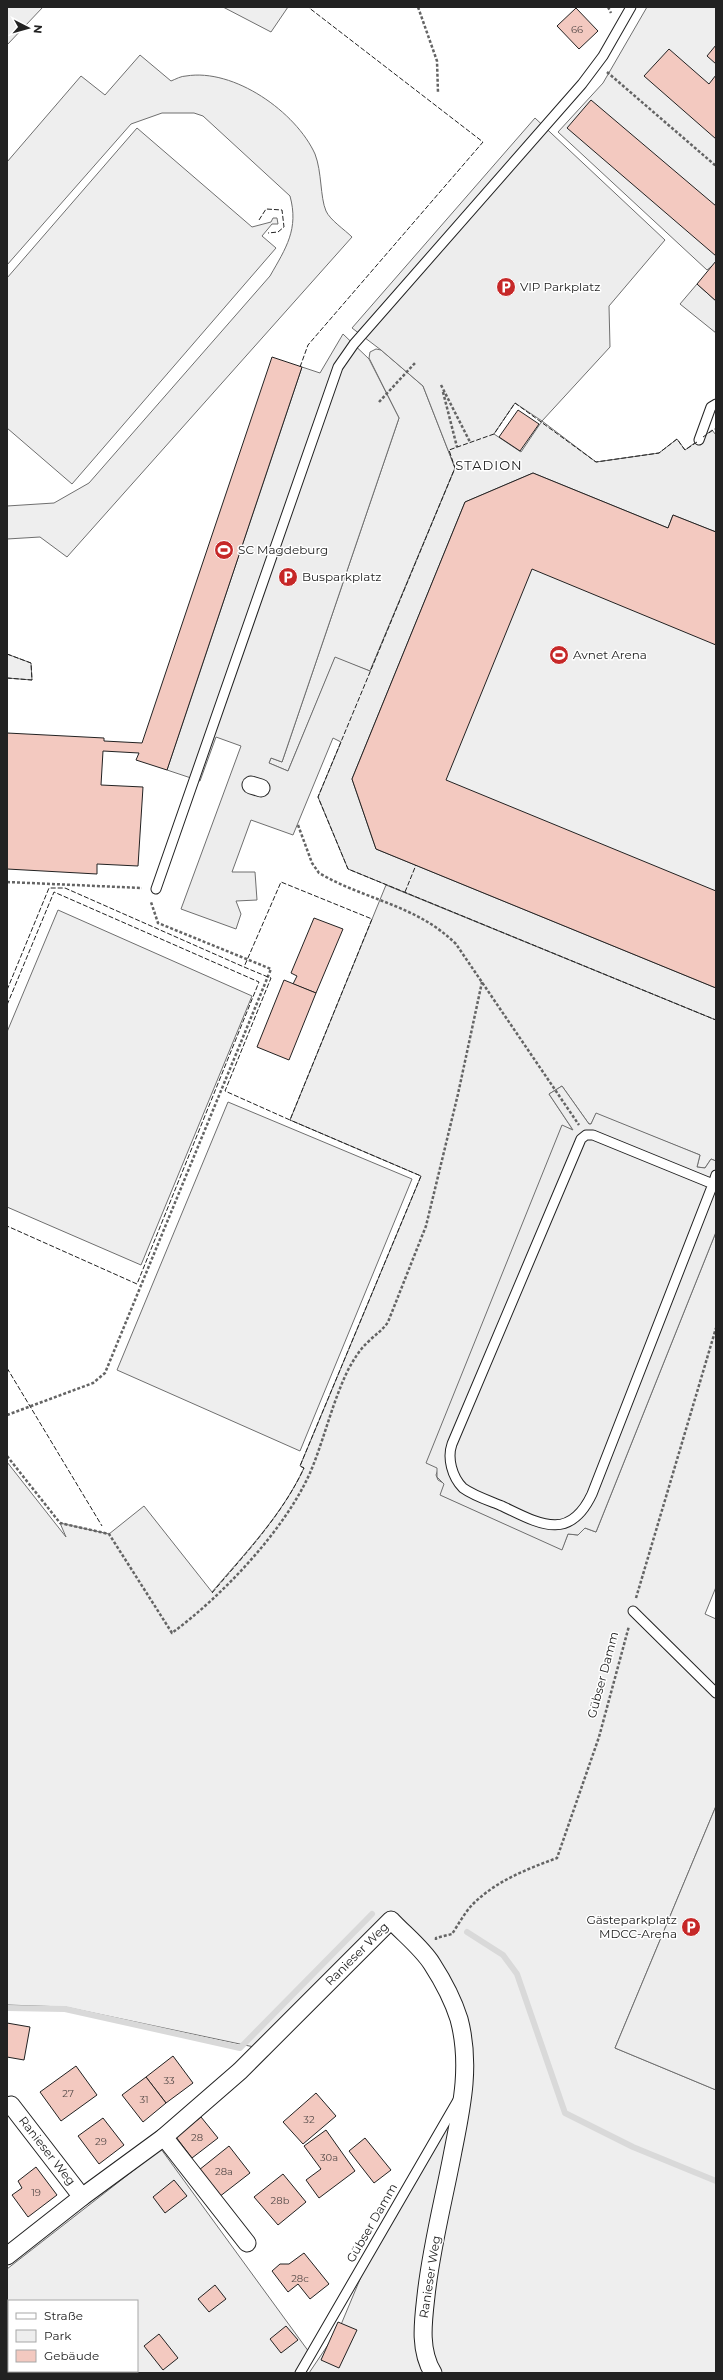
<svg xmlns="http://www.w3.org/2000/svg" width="723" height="2380" font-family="Montserrat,sans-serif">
	<rect width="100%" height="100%" fill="#fff"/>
	<!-- green -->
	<g fill="#eee" stroke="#6f6f6f" fill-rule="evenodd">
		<polygon points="7,7 43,7 7,45"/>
		<polygon points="223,7 288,7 271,32"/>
		<polygon points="647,7 716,7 716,263 707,270 558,132 603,83"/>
		<path d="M140,55l31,26c5,-2 10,-5 15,-5 48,-8 110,36 129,78 7,18 5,43 11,57 4,9 19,19 26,26l-285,320 -27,-20 -33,2v-33l47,-3 35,-20 181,-207c16,-28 29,-47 20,-80l-87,-80 -9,-3h-32l-31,11 -124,141v-103l74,-86 24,19z"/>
		<polygon points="137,128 252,227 271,222 273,218 277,218 278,224 272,224 262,236 276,248 72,484 7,428 7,278"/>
		<polygon points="376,349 381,350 423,386 455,468 370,671 335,658 288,771 269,763 271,758 282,762 399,418 369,358 370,352"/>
		<polygon points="533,473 668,528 673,515 716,532 716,988 376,849 352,779 465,502"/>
		<polygon points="7,654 31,663 32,680 7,678"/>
		<path d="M386,885l330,135v141l-5,-2 -6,9 -8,-1 3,-12 -104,-41 -5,10h-2l-27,-38 -13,8 24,36 -11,-4 -126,349 2,5 7,4 -4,11 121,54 6,-15 10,1 7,-7 11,4 120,-300v355l-11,27 11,5v187l-101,242 101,42v283h-407l31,-46 36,-86 90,-155 -19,-96 -56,-70 -137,127 -189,-40 -58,-2v-543l59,75 -6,-14 49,11 35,-28 68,86c33,-39 70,-77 92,-124l-4,-2 121,-290 -131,-56z"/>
		<polygon points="58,910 252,996 141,1265 7,1207 7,1032"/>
		<polygon points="228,1102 412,1179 300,1451 117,1370"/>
		<path d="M161,2149l148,203 -11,21h-291v-104zM9,2301h128v70h-128z"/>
	</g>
	<!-- parking -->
	<g fill="#ededed" stroke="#6f6f6f" fill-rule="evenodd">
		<path d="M535,118l130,122 -56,66 1,41 -68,74 54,41 63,-9 18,-14 8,11 27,-20 4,5v97l-43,-17 -5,13 -135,-55 -68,29 -113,277 24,70 340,139v32l-368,-151 -30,-72 23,-55 -8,-4 -40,97 -42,-15 -19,52h23l2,28 -21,1 5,13 -5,15 -55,-20 60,-163 -25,-9 -16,44 -33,-11 135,-403 18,6 23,-39 26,25 30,59 -117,344 -11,-4 -2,5 19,8 47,-114 35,14 85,-203 -32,-82 -42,-36 -29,-22zM515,403l27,18 -21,31 -27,-18z"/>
		<polygon points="697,284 716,301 716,333 680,304"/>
		<polygon points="562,1086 589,1124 591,1124 596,1113 700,1155 697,1167 705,1168 711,1159 716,1161 716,1232 596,1532 585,1528 578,1535 568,1534 562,1550 440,1495 444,1484 437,1477 437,1468 426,1463 562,1125 573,1130 549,1094"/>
		<polygon points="716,1806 716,2090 615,2048"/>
	</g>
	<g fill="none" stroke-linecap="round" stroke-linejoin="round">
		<!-- stream -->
		<g stroke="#d9d9d9" stroke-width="6">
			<polyline points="467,1932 503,1955 517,1974 565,2113 633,2147 716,2181"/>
			<polyline points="7,2008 65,2009 240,2048 372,1914"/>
		</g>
	</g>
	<!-- building -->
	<g fill="#f3c9c0" stroke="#222">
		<polygon points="576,8 598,31 579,49 557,26"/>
		<polygon points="716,45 716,64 707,56"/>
		<polygon points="669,49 709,84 716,75 716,139 644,76"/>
		<polygon points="591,100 716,206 716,256 567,128"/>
		<polygon points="716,261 716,301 697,284"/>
		<polygon points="272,357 302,367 167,770 136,760 139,753 103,751 101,785 143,787 138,866 97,864 97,874 7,869 7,733 104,738 104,741 142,743"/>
		<polygon points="518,410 539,424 520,451 499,437"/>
		<polygon points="533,473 668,528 673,515 716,532 716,645 532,569 446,780 716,891 716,988 376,849 352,779 465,502"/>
		<polygon points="314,918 343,929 316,993 293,984 297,976 291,973"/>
		<polygon points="284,980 316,993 289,1060 257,1047"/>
		<polygon points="7,2023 30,2027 24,2060 7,2057"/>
		<polygon points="173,2056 193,2083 166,2103 146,2077"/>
		<polygon points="76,2066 97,2095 61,2121 40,2092"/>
		<polygon points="146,2077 166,2103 143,2122 122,2095"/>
		<polygon points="316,2093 336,2116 303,2144 283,2122"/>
		<polygon points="201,2117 218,2138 192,2158 176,2137"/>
		<polygon points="103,2118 124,2145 99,2164 78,2136"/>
		<polygon points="326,2130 355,2171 319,2198 306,2180 321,2169 304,2146"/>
		<polygon points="365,2138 391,2170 374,2183 349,2151"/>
		<polygon points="229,2146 250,2173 219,2197 199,2170"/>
		<polygon points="36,2167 57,2195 28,2217 12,2195 22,2188 18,2181"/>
		<polygon points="283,2174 306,2202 278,2225 254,2197"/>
		<polygon points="174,2180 187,2196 165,2213 153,2197"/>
		<polygon points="304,2253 329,2284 310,2299 298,2284 288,2292 272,2271 280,2264 289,2264"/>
		<polygon points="215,2285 226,2299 209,2312 198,2299"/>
		<polygon points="338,2322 357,2330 339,2368 321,2360"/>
		<polygon points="286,2326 298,2340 281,2353 270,2339"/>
		<polygon points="159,2334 178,2358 163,2370 144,2346"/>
	</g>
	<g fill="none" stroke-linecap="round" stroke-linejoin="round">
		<defs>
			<g id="lane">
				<polyline points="699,440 711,407 716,404"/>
				<polyline points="156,889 338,367 354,344 582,84 603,56 631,7"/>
				<path d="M713,1184l-120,-49h-7l-5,4 -129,305c-5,14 0,33 11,44 11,8 27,13 39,18 36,17 67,37 90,-12l121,-310 3,-9"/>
				<polyline points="633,1611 716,1693"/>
				<polyline points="300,2373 458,2100"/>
			</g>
			<g id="street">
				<polyline points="251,785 261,788"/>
				<polyline points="11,2105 82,2197"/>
				<polyline points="164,2137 247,2243"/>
				<path d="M7,2256l75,-59 82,-60 76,-66 151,-151c13,14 31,28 41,44 11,17 21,36 27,55 12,45 3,87 -6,132 -9,48 -22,97 -27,145 -3,26 -7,54 7,77"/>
			</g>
		</defs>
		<!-- lane casing -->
		<use href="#lane" stroke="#222" stroke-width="11"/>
		<!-- street casing -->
		<use href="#street" stroke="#222" stroke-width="19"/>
		<!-- path -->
		<g stroke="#646464" stroke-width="2.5" stroke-dasharray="3 2" stroke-linecap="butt">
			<polyline points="418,7 437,61 438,93"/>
			<polyline points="608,7 611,13"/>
			<polyline points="607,72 716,166"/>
			<polyline points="441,385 470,442"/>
			<polyline points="443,392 457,447"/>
			<polyline points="379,402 415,363"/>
			<path d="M298,825l14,38 7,10c46,27 98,32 137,71l123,181"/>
			<polyline points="7,882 142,888"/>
			<polyline points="7,1415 93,1383 105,1373 271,969 158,923 151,902"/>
			<path d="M7,1456l53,67 49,11 63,99c50,-37 112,-102 138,-160 14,-33 22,-70 38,-103 6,-11 12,-21 21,-29 7,-7 14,-11 19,-19l38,-96 32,-132 24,-112"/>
			<polyline points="636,1598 716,1328"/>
			<path d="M436,1940v-2l16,-4c6,-9 13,-22 21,-30 23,-23 54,-35 84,-46l42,-121 30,-111"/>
		</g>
		<!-- lane -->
		<use href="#lane" stroke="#fff" stroke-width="9"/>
		<!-- street -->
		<use href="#street" stroke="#fff" stroke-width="17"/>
		<!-- fence -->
		<g stroke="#222" stroke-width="1" stroke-dasharray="5 2" stroke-linecap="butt">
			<polyline points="259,220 266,209 282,210 284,227 278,232 268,233"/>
			<polyline points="300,367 308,345 483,142 308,7"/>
			<polyline points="703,437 716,428"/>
			<polyline points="697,442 685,450 677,439 659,453 596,462 515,403 494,434 449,450 455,468 318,797 348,869 716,1020"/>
			<polyline points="7,654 31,663 32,680 7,678"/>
			<polyline points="405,892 416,865"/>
			<polyline points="7,990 49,888 65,888 244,967 268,977 271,978 225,1091 290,1120 372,919 281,882 244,967"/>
			<polyline points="7,1005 54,892 259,982 137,1284 7,1226"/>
			<polyline points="7,1368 102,1526"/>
			<path d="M212,1593c34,-40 70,-78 92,-125l-4,-2 121,-290 -131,-56"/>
		</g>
	</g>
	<!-- icons -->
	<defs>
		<symbol id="parking-disc" viewBox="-11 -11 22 22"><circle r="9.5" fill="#c62828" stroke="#fff"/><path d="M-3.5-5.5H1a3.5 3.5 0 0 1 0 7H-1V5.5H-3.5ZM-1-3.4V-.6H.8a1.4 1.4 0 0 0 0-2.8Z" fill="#fff"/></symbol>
		<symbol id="stadium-disc" viewBox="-11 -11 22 22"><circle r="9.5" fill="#c62828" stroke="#fff"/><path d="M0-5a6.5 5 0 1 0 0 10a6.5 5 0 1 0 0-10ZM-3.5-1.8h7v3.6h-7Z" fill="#fff"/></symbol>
	</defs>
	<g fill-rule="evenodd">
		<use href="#parking-disc" x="495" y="276" width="22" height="22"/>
		<use href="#stadium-disc" x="213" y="539" width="22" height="22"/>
		<use href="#parking-disc" x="277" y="566" width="22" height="22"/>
		<use href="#stadium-disc" x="548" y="644" width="22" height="22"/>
		<use href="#parking-disc" x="680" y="1916" width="22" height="22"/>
	</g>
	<g text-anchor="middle" stroke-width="3" stroke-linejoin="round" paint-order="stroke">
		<!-- number labels -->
		<g font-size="10" fill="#564c4a">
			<text x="577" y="33">66</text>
			<text x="169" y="2084">33</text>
			<text x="68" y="2097">27</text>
			<text x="144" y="2103">31</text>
			<text x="309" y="2123">32</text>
			<text x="197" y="2141">28</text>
			<text x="101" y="2145">29</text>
			<text x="329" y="2161">30a</text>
			<text x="224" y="2175">28a</text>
			<text x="36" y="2196">19</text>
			<text x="280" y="2204">28b</text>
			<text x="300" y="2282">28c</text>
		</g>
		<!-- poi labels -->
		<g font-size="12" fill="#222" stroke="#fff" text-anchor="start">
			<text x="520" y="291">VIP Parkplatz</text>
			<text x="238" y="554">SC Magdeburg</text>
			<text x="302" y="581">Busparkplatz</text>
			<text x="573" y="659">Avnet Arena</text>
			<text x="677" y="1924" text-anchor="end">Gästeparkplatz<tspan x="677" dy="14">MDCC-Arena</tspan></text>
		</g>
		<!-- street labels -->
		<g font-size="12" fill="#222" stroke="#fff">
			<text transform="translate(603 1675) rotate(-75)" y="4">Gübser Damm</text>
			<text transform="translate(357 1954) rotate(-45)" y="4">Ranieser Weg</text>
			<text transform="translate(47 2151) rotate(52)" y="4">Ranieser Weg</text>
			<text transform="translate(372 2223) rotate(-60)" y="4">Gübser Damm</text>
			<text transform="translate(430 2277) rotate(-81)" y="4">Ranieser Weg</text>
		</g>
		<!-- neighbourhood labels -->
		<g font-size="13" letter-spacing="1" fill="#222" stroke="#fff">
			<text x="489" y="470">STADION</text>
		</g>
	</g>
	<!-- border -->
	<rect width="723" height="2380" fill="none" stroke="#222222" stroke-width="16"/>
	<!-- legend -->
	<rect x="8" y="2300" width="130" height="72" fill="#ffffff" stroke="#a7a7a7"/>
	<rect x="16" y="2313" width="20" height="6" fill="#ffffff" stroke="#a7a7a7"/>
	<text x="44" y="2320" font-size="12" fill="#222222">Straße</text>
	<rect x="16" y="2330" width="20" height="12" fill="#eeeeee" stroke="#a7a7a7"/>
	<text x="44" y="2340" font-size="12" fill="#222222">Park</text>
	<rect x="16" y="2350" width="20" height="12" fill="#f3c9c0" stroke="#a7a7a7"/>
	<text x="44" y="2360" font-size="12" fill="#222222">Gebäude</text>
	<!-- north arrow -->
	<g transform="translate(28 28) rotate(96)" stroke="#ffffff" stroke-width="3" paint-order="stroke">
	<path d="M0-3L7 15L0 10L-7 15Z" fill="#222222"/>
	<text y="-6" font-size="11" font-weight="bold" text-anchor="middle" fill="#222222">N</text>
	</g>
</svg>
